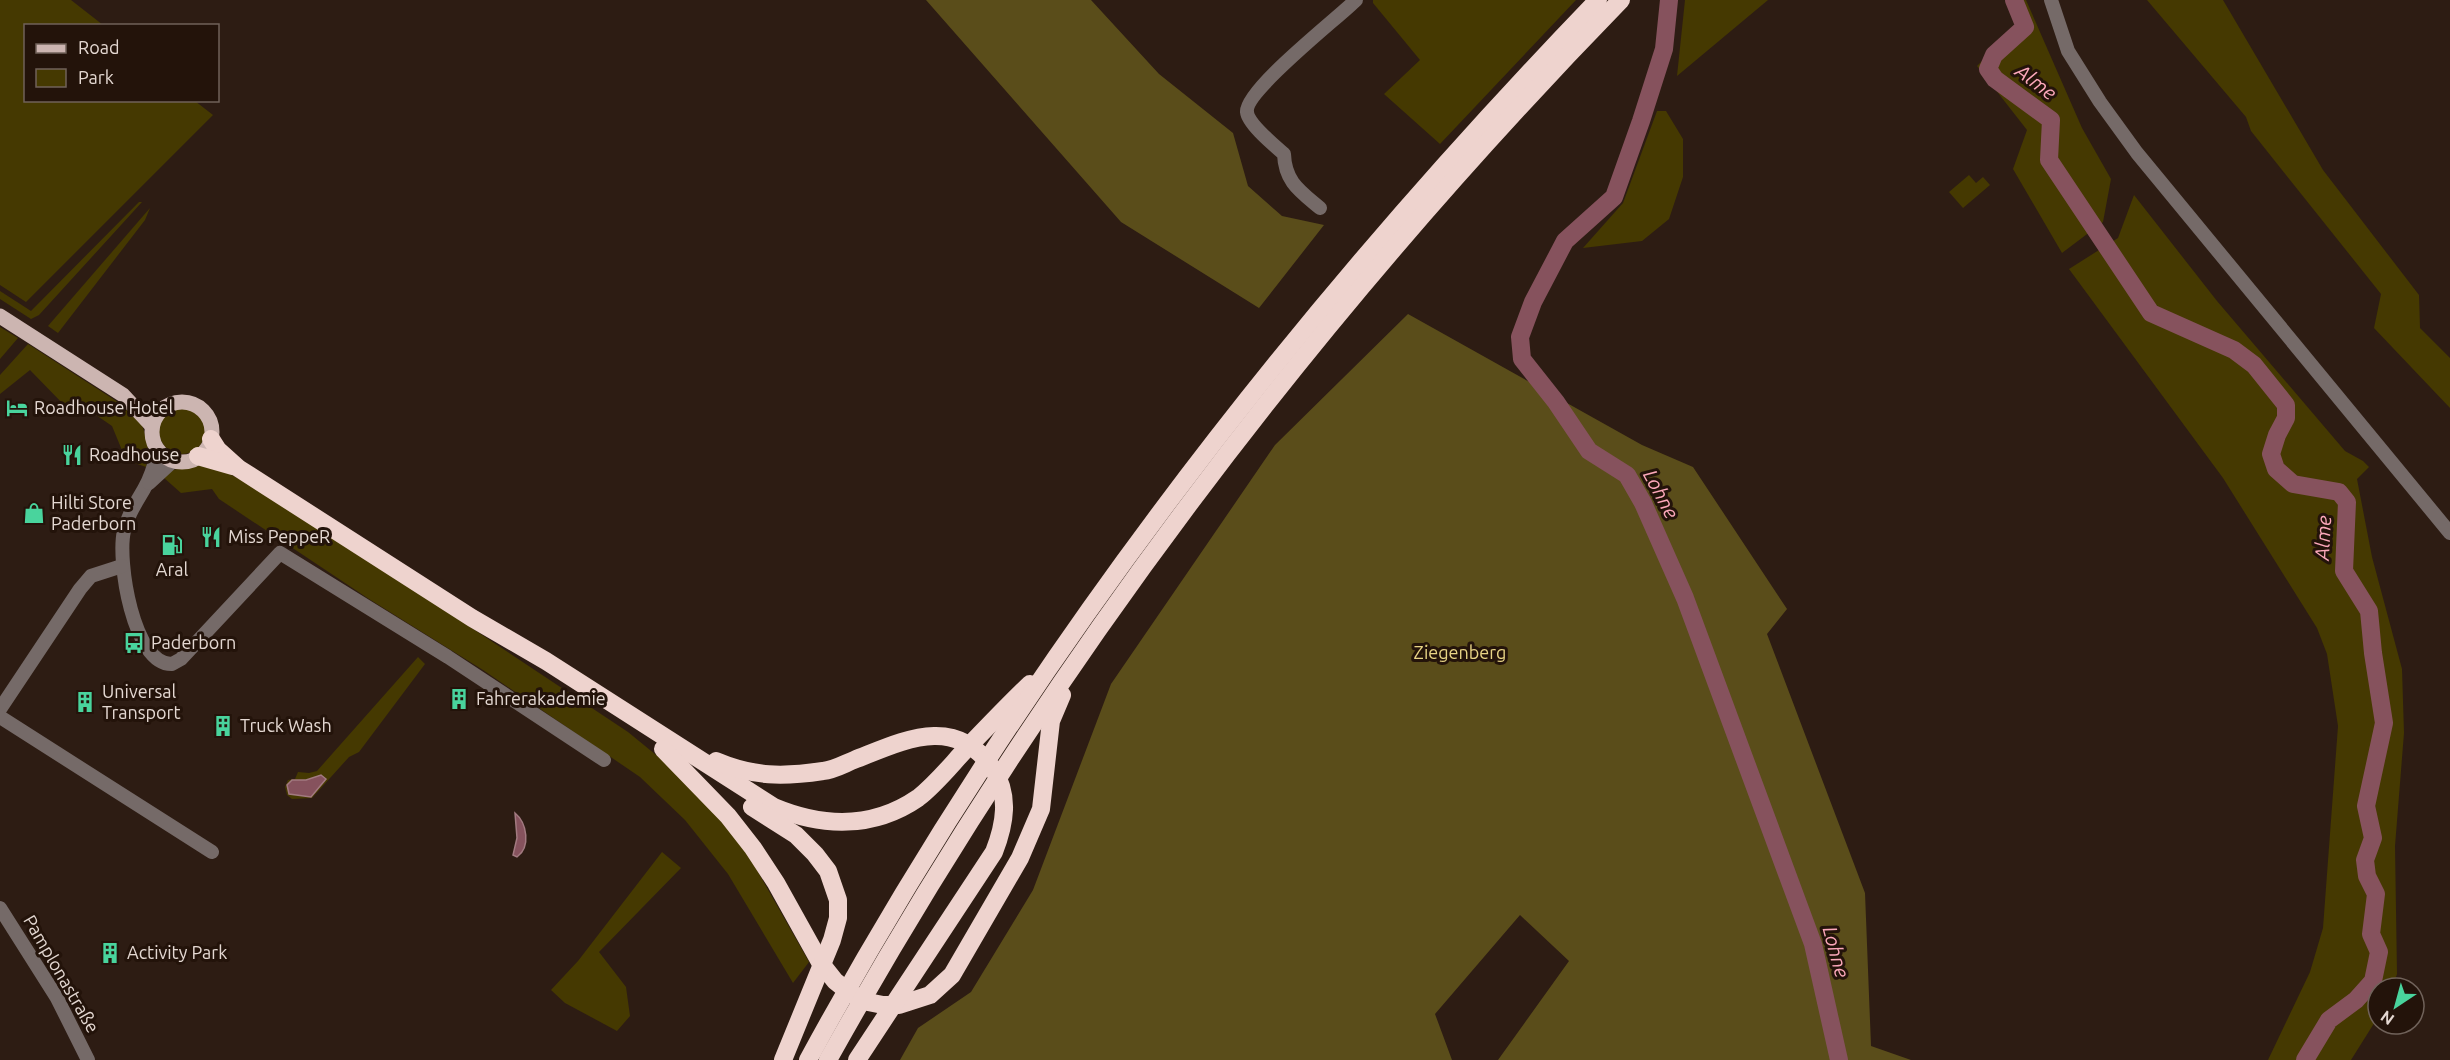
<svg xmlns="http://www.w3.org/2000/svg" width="2450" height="1060" font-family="Ubuntu,sans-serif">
	<rect width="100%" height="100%" fill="#2d1c13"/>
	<!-- green -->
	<g fill="#453901">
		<polygon points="0,0 71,0 103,25 26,26 26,100 195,101 213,115 26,302 0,285"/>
		<polygon points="1373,0 1576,0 1440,144 1384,94 1420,60 1373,3"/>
		<polygon points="1685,0 1768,0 1677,76"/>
		<polygon points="2006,0 2026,0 2082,128 2111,179 2103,222 2062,253 2013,169 2027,130 1977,66 2018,25"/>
		<polygon points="2147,0 2223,0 2323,170 2419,295 2420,328 2450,358 2450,408 2374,328 2381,294 2251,131 2246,117"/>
		<polygon points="1657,111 1666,111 1683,139 1683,177 1669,219 1642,241 1583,248 1623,203"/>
		<polygon points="1969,175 1976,183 1983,177 1990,185 1963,208 1949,192"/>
		<polygon points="2134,195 2217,301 2345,451 2363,461 2369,467 2357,479 2372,557 2402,669 2404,733 2395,846 2397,974 2392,988 2378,988 2378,1017 2351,1060 2268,1060 2310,972 2323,928 2338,726 2327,654 2317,628 2223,478 2069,269 2118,238"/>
		<polygon points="139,202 142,202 39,315 31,319 0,299 0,291 31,311"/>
		<polygon points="150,208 145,220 58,333 48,326"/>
		<polygon points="0,327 18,338 0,359"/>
		<polygon points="28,344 127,408 140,419 144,431 149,453 146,467 126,460 112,426 77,402 67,408 30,370 0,394 0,375"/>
		<circle cx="182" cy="431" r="23"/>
		<polygon points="196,465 214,466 245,482 452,615 628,732 683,777 745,849 809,962 793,983 728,874 685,820 640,777 483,670 369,599 219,499 212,489 181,493 163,477 173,470"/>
		<polygon points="418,657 425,664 359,752 349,757 312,798 292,799 287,795 285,787 288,780 295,779 298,772 309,773 317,771"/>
		<polygon points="662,852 681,868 599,952 626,987 630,1016 617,1031 565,1003 551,990 578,961"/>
	</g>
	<!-- forest -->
	<g fill="#5a4d1a">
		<polygon points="926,0 1091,0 1159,74 1233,133 1248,186 1282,216 1324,225 1259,308 1121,222"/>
		<polygon points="1408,314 1642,445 1693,467 1787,609 1767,634 1865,893 1871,1046 1911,1060 1498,1060 1569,961 1520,915 1435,1014 1452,1060 900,1060 918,1028 971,992 1033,890 1111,684 1275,445"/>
	</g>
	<!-- water -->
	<g fill="#86525d" stroke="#a27a80" stroke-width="1.5">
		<polygon points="321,775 326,779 311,797 289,794 287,785 292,780 306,780"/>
		<path d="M515,813c12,10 16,34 2,44l-4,-2 4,-17z"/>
	</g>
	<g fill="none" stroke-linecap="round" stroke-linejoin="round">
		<!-- river -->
		<g stroke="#86525d" stroke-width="18">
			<polyline points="1669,0 1664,49 1641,121 1614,197 1565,241 1533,302 1520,337 1522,359 1556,402 1589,451 1627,475 1643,503 1685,598 1813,944 1839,1060"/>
			<polyline points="2014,0 2025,27 1994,55 1988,69 1995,79 2051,120 2049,160 2151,313 2234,350 2254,365 2286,405 2286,418 2277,435 2271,454 2276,469 2293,484 2339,492 2347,502 2344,571 2369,611 2373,653 2384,723 2366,806 2373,838 2365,860 2367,876 2376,894 2371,934 2379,952 2373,981 2356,1000 2329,1020 2305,1060"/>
		</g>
		<!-- minor -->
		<g stroke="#756a68" stroke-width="14">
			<polyline points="2051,0 2068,51 2100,102 2137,153 2450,533"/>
			<path d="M1320,208c-20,-17 -35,-26 -36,-54 -9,-8 -36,-30 -37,-42 -3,-21 91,-94 109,-112"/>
			<path d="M158,450c-3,13 -7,27 -14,39 -8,14 -16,25 -20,42 -7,29 9,134 48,133l9,-5 99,-106 168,104 156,103"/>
			<polyline points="149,483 174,460"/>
			<polyline points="0,709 80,589 91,576 122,566"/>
			<polyline points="0,717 212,852"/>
			<polyline points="0,908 57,998 88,1060"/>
		</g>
		<!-- major -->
		<g stroke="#ccb5b1" stroke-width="15">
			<polyline points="0,316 123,395 152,426"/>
			<circle cx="182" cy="432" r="30"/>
		</g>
		<!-- highway -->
		<g stroke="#eed3ce" stroke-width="18">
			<path d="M211,439l7,11 20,18 234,150 74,43 228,146c48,20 99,22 144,-9 18,-14 33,-33 48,-49 21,-22 42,-44 64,-65"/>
			<polyline points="198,456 233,466"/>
			<polyline points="663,749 728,816 753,848 776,883 820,962 835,981 850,993 868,1002 883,1005 899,1005 930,995 952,975 1020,858 1041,809 1051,721 1062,695"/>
			<path d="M716,761c38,16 67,16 107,10 11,-1 21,-7 31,-11 49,-19 101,-47 139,9 17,26 12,55 1,83l-137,208"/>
			<polyline points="752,807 796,835 815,854 828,871 838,900 838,918 832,940 783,1060"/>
			<path d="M808,1060c211,-388 484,-743 790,-1060"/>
			<path d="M828,1060c216,-387 484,-743 793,-1060"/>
		</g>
	</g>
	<!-- icons -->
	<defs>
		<symbol id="hotel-bare" viewBox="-9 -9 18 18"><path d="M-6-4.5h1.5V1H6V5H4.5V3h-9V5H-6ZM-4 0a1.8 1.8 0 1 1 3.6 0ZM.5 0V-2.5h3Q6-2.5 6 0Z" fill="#49d49d" stroke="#23130a" stroke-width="2.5" paint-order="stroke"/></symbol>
		<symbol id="restaurant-bare" viewBox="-9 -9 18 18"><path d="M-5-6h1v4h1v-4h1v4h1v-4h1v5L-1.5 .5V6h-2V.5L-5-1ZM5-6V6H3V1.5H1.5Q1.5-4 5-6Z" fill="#49d49d" stroke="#23130a" stroke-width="2.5" paint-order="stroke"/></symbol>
		<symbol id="shop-bare" viewBox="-9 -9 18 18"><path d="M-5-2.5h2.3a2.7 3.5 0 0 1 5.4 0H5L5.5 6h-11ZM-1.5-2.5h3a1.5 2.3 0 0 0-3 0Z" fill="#49d49d" stroke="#23130a" stroke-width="2.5" paint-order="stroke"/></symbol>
		<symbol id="fuel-bare" viewBox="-9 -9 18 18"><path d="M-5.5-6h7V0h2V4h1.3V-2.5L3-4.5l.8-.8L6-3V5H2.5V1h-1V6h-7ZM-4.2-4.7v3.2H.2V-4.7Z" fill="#49d49d" stroke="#23130a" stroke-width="2.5" paint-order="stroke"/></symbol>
		<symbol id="bus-bare" viewBox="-9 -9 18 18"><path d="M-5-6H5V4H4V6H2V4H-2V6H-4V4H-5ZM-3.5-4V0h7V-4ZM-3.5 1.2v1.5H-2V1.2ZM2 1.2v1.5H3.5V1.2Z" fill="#49d49d" stroke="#23130a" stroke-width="2.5" paint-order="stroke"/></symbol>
		<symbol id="building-bare" viewBox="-9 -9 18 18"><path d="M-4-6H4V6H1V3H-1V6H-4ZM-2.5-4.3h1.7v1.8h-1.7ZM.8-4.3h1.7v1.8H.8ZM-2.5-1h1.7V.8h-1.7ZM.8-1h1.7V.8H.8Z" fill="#49d49d" stroke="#23130a" stroke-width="2.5" paint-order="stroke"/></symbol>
	</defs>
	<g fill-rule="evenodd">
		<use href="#hotel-bare" x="2" y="393" width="30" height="30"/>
		<use href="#restaurant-bare" x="57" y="440" width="30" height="30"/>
		<use href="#shop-bare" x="19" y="498" width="30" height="30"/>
		<use href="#restaurant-bare" x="196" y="522" width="30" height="30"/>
		<use href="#fuel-bare" x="157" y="530" width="30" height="30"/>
		<use href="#bus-bare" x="119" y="628" width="30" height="30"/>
		<use href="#building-bare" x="444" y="684" width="30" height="30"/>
		<use href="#building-bare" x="70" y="687" width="30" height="30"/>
		<use href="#building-bare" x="208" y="711" width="30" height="30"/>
		<use href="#building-bare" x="95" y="938" width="30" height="30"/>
	</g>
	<g text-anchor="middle" stroke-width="6" stroke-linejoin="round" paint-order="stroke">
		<!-- poi labels -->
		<g font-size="18" fill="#e4d8d2" stroke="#23130a" text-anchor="start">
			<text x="34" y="414">Roadhouse Hotel</text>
			<text x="89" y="461">Roadhouse</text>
			<text x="51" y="509">Hilti Store<tspan x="51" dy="21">Paderborn</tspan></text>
			<text x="228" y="543">Miss PeppeR</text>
			<text x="172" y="576" text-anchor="middle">Aral</text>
			<text x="151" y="649">Paderborn</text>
			<text x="102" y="698">Universal<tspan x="102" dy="21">Transport</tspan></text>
			<text x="476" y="705">Fahrerakademie</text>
			<text x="240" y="732">Truck Wash</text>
			<text x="127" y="959">Activity Park</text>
		</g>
		<!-- park labels -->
		<g font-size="18" fill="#e8d485" stroke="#23130a">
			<text x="1460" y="659">Ziegenberg</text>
		</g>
		<!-- street labels -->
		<g font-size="18" fill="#e4d8d2" stroke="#23130a">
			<text transform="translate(61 974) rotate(60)" y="6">Pamplonastraße</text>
		</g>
		<!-- water labels -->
		<g font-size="20" font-style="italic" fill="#fca8ba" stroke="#23130a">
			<text transform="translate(2036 82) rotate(37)" y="7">Alme</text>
			<text transform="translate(1661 494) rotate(62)" y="7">Lohne</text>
			<text transform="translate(2323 538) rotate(-87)" y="7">Alme</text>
			<text transform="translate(1836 952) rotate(75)" y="7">Lohne</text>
		</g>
	</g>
	<!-- legend -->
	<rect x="24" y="24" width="195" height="78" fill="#23130a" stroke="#70625a" stroke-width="1.5"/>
	<rect x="36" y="44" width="30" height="9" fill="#ccb5b1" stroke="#70625a" stroke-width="1.5"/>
	<text x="78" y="54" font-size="18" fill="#e4d8d2">Road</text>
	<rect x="36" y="69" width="30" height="18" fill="#453901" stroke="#70625a" stroke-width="1.5"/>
	<text x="78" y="84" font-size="18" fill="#e4d8d2">Park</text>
	<!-- north arrow -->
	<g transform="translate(2396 1006) rotate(216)"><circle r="28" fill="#23130a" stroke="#70625a" stroke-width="1.5"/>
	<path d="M0-4.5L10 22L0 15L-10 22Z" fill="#49d49d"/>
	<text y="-9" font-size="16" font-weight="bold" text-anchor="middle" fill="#e4d8d2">N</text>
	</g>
</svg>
